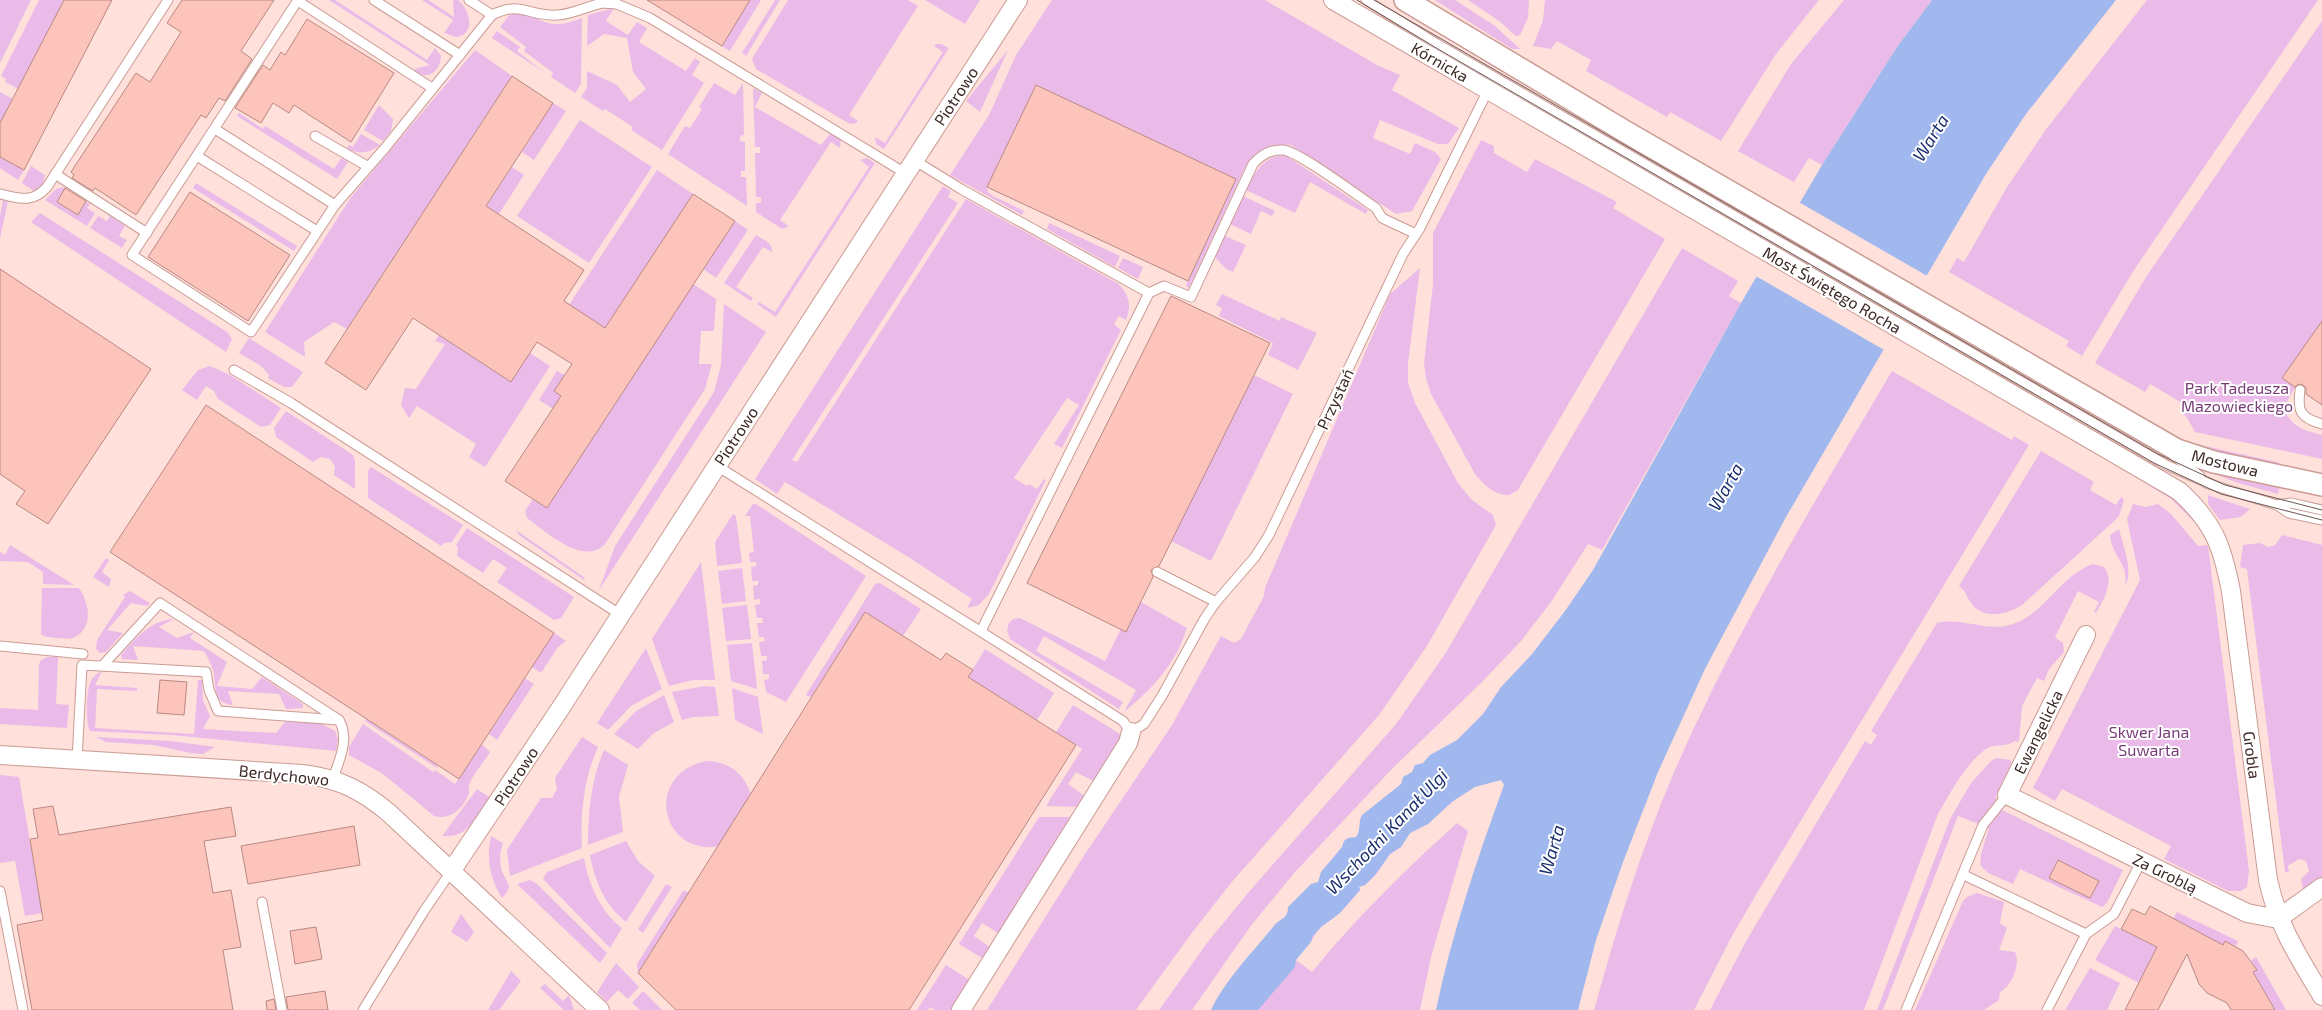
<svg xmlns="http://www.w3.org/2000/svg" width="2322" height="1010" font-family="'Exo 2',sans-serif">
	<rect width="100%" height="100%" fill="#ffe0db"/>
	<!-- green -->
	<g fill="#eabbe8">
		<polygon points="0,0 31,0 0,63"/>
		<polygon points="39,0 64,0 18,89 5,82 6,79 1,76"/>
		<path d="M329,0h6l92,60 8,-12 6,8c-1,16 -13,25 -26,15v-2l15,-4z"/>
		<path d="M422,0h6l26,17 -1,-17h5c12,10 19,34 -2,37l-12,-4 9,-13z"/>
		<polygon points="750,0 761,0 730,51 722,46"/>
		<polygon points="775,0 780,0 746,56 742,53"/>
		<polygon points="788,0 908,0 918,6 849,115 858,121 856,123 850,124 756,69 752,59"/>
		<polygon points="925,0 980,0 965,24"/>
		<path d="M1052,0h213l112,65 23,10 -8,15 67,38 -11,16h-10l-58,-24 -7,18 37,16 5,-11 20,9 6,7 -29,52 -16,3 -105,-69c-22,-2 -37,6 -47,25l-55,118 -3,-2 2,-5 48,-102 -200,-94 -49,102 1,5 5,4 31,15 -2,4 -72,-40 39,-60 27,-60z"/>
		<polygon points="1435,0 1455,0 1495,26 1520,49 1512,49"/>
		<polygon points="1468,0 1529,0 1528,18 1520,35 1516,36 1499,21"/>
		<polygon points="1545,0 1819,0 1776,54 1721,141 1670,112 1667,117 1586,71 1591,60 1557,41 1551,49 1533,46 1543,20"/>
		<polygon points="1844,0 1932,0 1897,47 1822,165 1809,158 1794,182 1738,151 1791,64"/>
		<polygon points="2147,0 2318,0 2134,270 2082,356 2066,346 2069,341 1949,272 1957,258 1964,262 2007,187 2047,128"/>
		<polygon points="614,8 606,21 628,35 637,22 647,28 639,42 686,71 695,58 700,62 692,75 704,83 662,150 631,130 633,127 605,109 603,111 581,97 587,88 587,71 617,85 630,102 646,89 633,72 627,38 604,34 587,46 588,15"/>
		<path d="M523,12c25,12 31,17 59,6l-1,66 -6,9 -24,-16 2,-4 -29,-22 2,-4 -26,-20 11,-14z"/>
		<path d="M2322,21v300l-27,66 -11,20c6,20 20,23 38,28v24l-127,-27 -9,-16 -5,-3 4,-8 -35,-21 -5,8 -50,-29 51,-86z"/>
		<polygon points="497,31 520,47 517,51 545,73 492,38"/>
		<polygon points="936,44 941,44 949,48 884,149 876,144 875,137 885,143 943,52 934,46"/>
		<polygon points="475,50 512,76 347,329 334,322 304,342 305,357 265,332 351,197"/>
		<polygon points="1008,50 980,112 966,101"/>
		<polygon points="714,83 735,95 743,83 744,135 740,136 740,141 745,142 745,171 741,171 741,177 746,177 747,206 668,154 685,126 690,128 702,109 699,107"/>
		<polygon points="753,88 762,93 755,107 821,145 830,134 841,138 840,148 831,142 780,220 789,226 782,229 756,212 756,203 761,203 761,197 756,197 755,153 760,153 760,147 755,147"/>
		<polygon points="0,92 13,99 0,123"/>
		<polygon points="553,103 566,111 534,160 522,152"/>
		<polygon points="379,105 393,119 391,131 383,141 364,130"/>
		<polygon points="239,113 263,129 265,126 334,169 341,158 348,162 337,179 237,116"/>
		<polygon points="580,120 652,167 589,263 517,216"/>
		<path d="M361,134l19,11c-10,8 -22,10 -33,3l2,-3 4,2z"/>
		<path d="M1481,140l13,6v7l33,19 8,-13 82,43 -4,6 52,31 -147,251 -9,5c-14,1 -25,-10 -34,-21l-44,-80 -5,-15 -2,-16 9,-79v-51z"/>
		<path d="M1285,155l83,55 -2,4 -56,-32 -15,31 -49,-23c9,-18 17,-34 39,-35z"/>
		<polygon points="0,157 24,170 18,180 0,168"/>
		<polygon points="867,158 875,163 776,317 757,304 759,302 775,312 869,167 860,160"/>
		<polygon points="31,166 45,175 43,184 34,191 22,183"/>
		<polygon points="512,167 524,175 463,270 450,262"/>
		<polygon points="657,170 693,194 589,352 569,305"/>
		<polygon points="196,183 297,246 294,251 193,188"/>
		<path d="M943,186l8,5 -3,6 10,6 -166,257 5,2 169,-263 151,84c12,10 15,23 9,37l-7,-4 -5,8 7,6 -59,118 -8,-4 25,-39 -12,-7 -53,80 13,8 1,-2 9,5 7,-10 2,1 -57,114 -10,11 -12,3 5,-9 -62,-41 -125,-76 -8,12 -22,-15z"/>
		<polygon points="63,187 73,193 63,192 57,202 78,215 84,206 74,199 77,196 90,204 87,208 95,213 87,226 45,200 56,189"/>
		<polygon points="1243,196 1275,211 1272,216 1261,211 1251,234 1230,224"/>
		<polygon points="3,200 8,201 0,238 0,216"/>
		<polygon points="40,213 227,332 232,339 226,352 31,222"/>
		<polygon points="98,216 107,221 110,216 125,226 119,236 127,240 122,248 90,228"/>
		<polygon points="735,221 748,230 716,278 703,269"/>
		<polygon points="1049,223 1120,256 1115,267 1047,229"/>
		<path d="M756,235c7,4 17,8 16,17l-9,-5 -27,40 17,11 -2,3 -27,-18z"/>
		<polygon points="1225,236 1246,245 1233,272 1226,269 1215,257"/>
		<polygon points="1682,248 1738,281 1729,296 1741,303 1602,550 1588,544 1551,602 1521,641 1482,682 1392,769 1295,872 1250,927 1192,1010 1159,1010 1207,943 1247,894 1396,724 1445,654"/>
		<polygon points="1123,258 1143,267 1138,279 1118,268"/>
		<polygon points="1420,268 1408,363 1408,383 1415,403 1458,483 1472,500 1493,515 1496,525 1427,646 1379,715 1231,883 1191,934 1136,1010 987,1010 1085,854 1172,725 1221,636 1234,643 1241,639 1264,596 1265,588 1390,294"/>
		<path d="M693,284l23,15 -2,32h-13l-2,33h13l-7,25 -100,155c-21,23 -60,-13 -78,-26l-2,-7 8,-12 14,9z"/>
		<polygon points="1222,294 1280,321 1281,317 1317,333 1298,370 1268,355 1273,343 1219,316 1222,308 1216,305"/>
		<polygon points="724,304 766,332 599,590 615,546 714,392 721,365"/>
		<polygon points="489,322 502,331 482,363 511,382 530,353 550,366 485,467 469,457 476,444 417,406 409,418 401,405 405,388 416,389 445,344 435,341 439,335 469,354"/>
		<polygon points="249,338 303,372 292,387 284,387 268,378 269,375 261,366 239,353"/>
		<polygon points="210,366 230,375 281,408 270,425 261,427 218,399 214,391 206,386 197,400 182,390 198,370"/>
		<polygon points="557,371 565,375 554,391 561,396 553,409 539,400"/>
		<path d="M1892,371l120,69 2,-4 15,9 -269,443 -28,48 -38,74h-100c22,-79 46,-158 78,-233 61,-142 142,-274 220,-406z"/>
		<polygon points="1254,375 1293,394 1211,561 1171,541"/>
		<polygon points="286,411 353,455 355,461 355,489 334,475 335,466 330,459 321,457 313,462 276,437 274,428"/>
		<polygon points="2163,433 2187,442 2277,462 2282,465 2283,469 2204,452"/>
		<path d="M2041,451l53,31 -4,8 26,15 5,-8 3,3 -5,16 -7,7 -90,82c-16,10 -39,15 -51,-2 -4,-6 -6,-13 -12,-17z"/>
		<polygon points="371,467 463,525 452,542 444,543 441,546 368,498 368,471"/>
		<polygon points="2207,471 2280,485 2278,494 2238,483"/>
		<polygon points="2140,476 2184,504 2201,528 2171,499 2139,479"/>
		<polygon points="2208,495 2250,509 2241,517 2220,520 2208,504"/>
		<polygon points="753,504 756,504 866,576 786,702 766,692 764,680 769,679 769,674 763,674 762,661 767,660 767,656 761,656 759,642 765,641 764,637 759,637 757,623 763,623 762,618 757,618 755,605 760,604 760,599 754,600 753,586 758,585 758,581 752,581 751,567 756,566 756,562 750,562 749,553 754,552 750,516 745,516"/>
		<polygon points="2133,504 2146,507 2158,504 2172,515 2198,546 2208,545 2249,871 2247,887 2241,891 2228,891 2164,859 2171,846 2062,789 2055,801 2033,788 2140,580 2127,519"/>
		<polygon points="733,514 736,516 742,563 717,566 715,542"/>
		<polygon points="467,528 574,597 561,618 554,620 497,582 507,568 493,559 483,573 457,556 458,548 456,545"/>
		<path d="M2119,529c4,17 15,41 6,57 4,-23 -13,-29 -15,-51z"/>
		<polygon points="516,530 585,578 584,580 519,535"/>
		<polygon points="2282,535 2322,545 2322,880 2303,890 2301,879 2309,871 2306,861 2299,859 2288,866 2289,872 2285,872 2247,569 2240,567 2243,545 2260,543 2268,547 2275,545"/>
		<polygon points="10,545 74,585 43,584 43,572 28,562 0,561 0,552 5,555"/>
		<polygon points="106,558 109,560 102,572 111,579 109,587 93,577"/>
		<polygon points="701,562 715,680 693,680 669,686 652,639"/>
		<path d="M2093,564l11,3c11,14 0,32 -8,46l-2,-1 5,-10 -21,-11 -23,46 8,6 1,9 -15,17 -5,12 -7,-3 -15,28 -3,36 -4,-1c-9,7 -20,2 -29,8 -21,15 -35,43 -48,65l-74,196h-154l35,-67 120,-202 6,4 6,-10 -6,-4 66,-108c26,-6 50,10 76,1 32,-11 48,-49 80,-60z"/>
		<polygon points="742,568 746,601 722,604 718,571"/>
		<polygon points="880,583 921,609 903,636 865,612 811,697 806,695 875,584"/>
		<path d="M42,588h37c10,14 15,40 -4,49 -5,3 -13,1 -19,1 -6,-1 -10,0 -15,-4z"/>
		<polygon points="130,591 150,603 147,606 131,603 107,630 123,633 106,652 100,653 96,649 97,640 125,597 123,595"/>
		<path d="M1141,602l46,26c-11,36 -34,60 -63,84l12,-22 -92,-54 -8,15 87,51 -4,7 -109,-70 -3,-9 2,-7 4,-4 7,-1 85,43 16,-32z"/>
		<polygon points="747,605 751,639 726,641 722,608"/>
		<path d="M174,619l-15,8 18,11 17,-6 -4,6 37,24 -10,24 35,3 10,-12 41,27v4l-17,1 -7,-15 -51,-3 5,14c-22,-2 -16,-20 -20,-35 -2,-7 -6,-13 -9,-19l-71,-5 5,14 -16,-1 -1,-4c15,-17 28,-34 53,-36z"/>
		<polygon points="554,633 566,641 558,647 541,673 532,667"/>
		<polygon points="752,643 757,688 757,689 731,681 727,645"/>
		<polygon points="646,648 662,689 631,706 608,730 597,723"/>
		<polygon points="985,649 1054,693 1037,720 968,677"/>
		<polygon points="47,657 58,657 56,704 69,705 67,728 0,724 0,708 38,710 39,665 40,661"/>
		<path d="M102,671l-7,14 42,3v3l-40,-2 -2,39 99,6 4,-54h4l1,20 7,16 -7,13 73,4 9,-11 35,1 15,8 3,8 -2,12 -164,-16 -82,-4c-5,-9 -4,-44 2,-52 3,-4 6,-6 10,-8z"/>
		<polygon points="525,678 534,684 497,740 489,734"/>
		<polygon points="705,686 715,687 719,716 694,717 682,720 672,692"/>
		<polygon points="732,688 758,697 763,734 735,720"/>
		<polygon points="664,695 674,722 654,733 638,749 614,734 636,711"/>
		<polygon points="1073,705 1120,734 1121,741 1095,782 1076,772 1068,784 1086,797 1081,807 1046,806 1082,749 1056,732"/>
		<polygon points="366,719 438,766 437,768 365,721"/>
		<path d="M363,724l70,48 2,-2 20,14 27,-40 8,8c-6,10 -17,22 -21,33 -1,2 0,5 0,8 -5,15 -19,28 -35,23l-51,-42 -34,-19v-8z"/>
		<polygon points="96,737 171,741 215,747 203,754 191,753 153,745 106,742"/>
		<path d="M582,737l16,10c-14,31 -18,66 -16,101l-72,28 -3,-26 34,-52h11l5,-9 -2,-11z"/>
		<path d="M604,750l24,15 -9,32 4,35 -35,13c0,-32 3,-65 16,-95z"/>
		<polygon points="1997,758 2011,760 2011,764 1996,796 1996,807 2123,870 2107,903 2102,907 2020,869 2013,884 1988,873 1980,865 1981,854 1989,828 1958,816 1883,1010 1877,1010 1950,819 1971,783 1992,760"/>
		<path d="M707,761c24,1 38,14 45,36l-30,49c-63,12 -79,-73 -15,-85z"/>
		<polygon points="0,775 19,777 42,913 25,916 15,861 0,863"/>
		<path d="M1494,780l-19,7 -22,14 -25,23 -18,9 -9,14 -11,7 -14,20 -11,11 -6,2 1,3 -20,23 -19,14 -25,33 16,12c44,-54 93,-102 145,-149l11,8 -37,126 -11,53h-182l212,-227 51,-3z"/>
		<path d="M477,789l12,8c-12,19 -21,42 -47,39z"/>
		<polygon points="1039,817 1073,817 1001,932 998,933 982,923 974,936 991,948 987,957 982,958 959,944"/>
		<path d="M491,836l12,7 -3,11 1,15 8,17 -2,6 -5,6c-12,-19 -16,-40 -11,-62z"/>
		<path d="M626,841l12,20 17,15 -29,46c-21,-17 -31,-40 -36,-67z"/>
		<path d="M584,858c5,27 16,53 38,70l-12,20 -67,-69 4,-7z"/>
		<polygon points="530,880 537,884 607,953 600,963 517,884"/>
		<polygon points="666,884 672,887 643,933 638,929"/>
		<polygon points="683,891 689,892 638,973 637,964"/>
		<path d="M1977,893l27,9 -4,21 7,5 -8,22 16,2c6,12 -3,34 -15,40l-1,8 -15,10h-69l48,-109 4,-4z"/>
		<polygon points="2177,912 2238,941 2236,946 2225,941 2223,945 2173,919"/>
		<polygon points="461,914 474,932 467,942 451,932"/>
		<polygon points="2115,926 2157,947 2139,983 2095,960"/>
		<polygon points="2256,957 2286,1010 2275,1010 2253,972 2257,970 2251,960"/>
		<polygon points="616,963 639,987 628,999 618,990 607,1002 597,992"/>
		<polygon points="946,965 971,981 954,1010 935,1010 930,1007 928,1010 917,1010"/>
		<polygon points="2090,968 2120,983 2107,1010 2065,1010"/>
		<polygon points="511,971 521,981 499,1010 488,1010"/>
		<polygon points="545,984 563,1001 569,995 574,1010 564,1010 540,988"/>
		<polygon points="643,991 662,1010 640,1010 632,1003"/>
	</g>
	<!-- water -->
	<path fill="#a1b8ef" d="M1932,0h184l-90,114 -40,60 -200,343 -81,152 -47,103 -35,90 -27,78 -18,70h-142c16,-77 41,-151 68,-225l-3,-5 -26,7 -22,14 -25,23 -18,9 -9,14 -11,7 -14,20 -11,11 -6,2 1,3 -20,23 -19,14 -8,9 -2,6 -15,18 -1,7 -37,43h-47c14,-30 41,-57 62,-83 6,-9 15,-7 15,-20l23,-23 7,-2 3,-10 21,-25 2,-6 4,-3 8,-1c5,-6 2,-15 6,-22l39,-31 2,-7 9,-5 3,-7 8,-2 7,-8 27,-15 26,-26 18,-27 31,-33 33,-43 28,-41 148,-267 81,-138 75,-118z"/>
	<!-- pier -->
	<polygon fill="#ffe0db" points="1797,201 1929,277 1886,351 1754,275"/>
	<!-- building -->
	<g fill="#fdc4bc" stroke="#b88982">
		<polygon points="64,0 112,0 24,170 0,157 0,123"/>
		<polygon points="182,0 274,0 241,51 252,59 225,101 219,98 206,118 201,115 136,215 95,188 93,191 72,178 74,175 71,172 136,73 150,82 181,32 167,23"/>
		<polygon points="647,0 750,0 722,46"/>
		<polygon points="307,19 394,73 351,142 294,105 289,113 273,103 261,123 235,108 263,65 270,70 281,52 285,55"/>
		<polygon points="512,76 553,103 486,206 584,270 564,301 605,328 693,194 735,221 547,508 505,481 561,396 554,391 572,364 537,342 511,382 413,318 366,390 325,363"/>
		<polygon points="1036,85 1236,179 1188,281 987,187"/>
		<polygon points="65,188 86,201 78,215 57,202"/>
		<polygon points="190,192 290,255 248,321 148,257"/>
		<polygon points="0,269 151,369 48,524 16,504 25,491 0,474"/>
		<polygon points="1171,296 1270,343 1159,566 1151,570 1153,577 1126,632 1027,583"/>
		<polygon points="2322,321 2322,405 2306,394 2306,388 2303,385 2298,384 2295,387 2282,378"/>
		<polygon points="206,405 554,633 459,779 110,552"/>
		<polygon points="865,612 941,660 946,653 973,670 968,677 1076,745 909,1010 676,1010 638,973"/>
		<polygon points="160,680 187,682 184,715 157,713"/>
		<polygon points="53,806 59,835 231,807 236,836 204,841 213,893 231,890 241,947 223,950 233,1010 32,1010 17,925 43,920 30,839 38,838 33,809"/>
		<polygon points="354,826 360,865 248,884 241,846"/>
		<polygon points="2058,860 2099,881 2090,898 2049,878"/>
		<polygon points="2150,906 2223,945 2225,941 2243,951 2257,970 2253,972 2275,1010 2231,1010 2227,1003 2207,993 2199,984 2187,954 2158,1010 2125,1010 2157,947 2121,929 2132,909 2145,915"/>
		<polygon points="316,927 322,959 295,964 290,931"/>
		<polygon points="325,991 328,1010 288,1010 286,997"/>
		<polygon points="274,999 276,1010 267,1010 266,1001"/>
	</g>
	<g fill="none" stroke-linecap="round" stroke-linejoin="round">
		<defs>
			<g id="service">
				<path d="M298,0l-166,255 119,77 84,-127 50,-57 107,-133c30,-15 36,2 66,0 15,-1 30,-9 44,-12l-1,-3"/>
				<polyline points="374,0 460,55"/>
				<polyline points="469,0 492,15"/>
				<polyline points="1366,0 1437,44 2164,464 2212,485"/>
				<polyline points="298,1 432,88"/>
				<polyline points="602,3 617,4 650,18 905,173"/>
				<polyline points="215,129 335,205"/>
				<polyline points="315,136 367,166"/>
				<polyline points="197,156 317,231"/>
				<polyline points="914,160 961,189 1149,293 981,631"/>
				<polyline points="55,174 147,233"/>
				<path d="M0,194c19,4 32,10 47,-7l121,-187"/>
				<path d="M1149,293l15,-7 27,11 62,-133c8,-9 17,-15 30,-14 17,2 75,46 93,58l6,10 34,16"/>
				<polyline points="234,370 291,403 621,615"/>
				<path d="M2300,390c-3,22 1,28 22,34"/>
				<polyline points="2174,456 2200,476"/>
				<polyline points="717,466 1123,721 1131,732 1144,724 1162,696 1205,618 1216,602 1255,557 1269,535 1403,254 1420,228 1488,90"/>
				<polyline points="2206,483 2277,505 2289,513 2322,520"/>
				<polyline points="2277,505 2291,503 2322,510"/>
				<polyline points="1157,572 1216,602"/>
				<polyline points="0,646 83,654"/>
				<path d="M103,665l57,-62 179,117c11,19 0,40 -6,59"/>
				<polyline points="77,760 82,665 206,672 209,690 218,711 339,720"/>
				<polyline points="1964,875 2086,934"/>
				<polyline points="0,891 23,1010"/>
				<polyline points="262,902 282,1010"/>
				<polyline points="363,1010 424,911 452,870"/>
				<polyline points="1906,1010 1983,825 2007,795"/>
				<polyline points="2047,1010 2086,934 2114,914 2141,862"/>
			</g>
			<g id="minor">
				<path d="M1333,0l846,491c35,32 43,54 52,100l37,289c10,46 30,76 54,116"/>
				<polyline points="2086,635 2007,795 2247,913 2278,919 2322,887"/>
				<path d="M0,755l302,19c35,4 60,16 87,39l211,197"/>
				<polyline points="452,870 558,712 1018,0"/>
				<polyline points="961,1010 1128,743 1131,732"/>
			</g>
			<polyline id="tertiary" points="1405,0 1626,132 2177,450 2214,462 2322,485"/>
		</defs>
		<!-- service casing -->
		<use href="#service" stroke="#cb9b94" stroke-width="11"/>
		<!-- minor casing -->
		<use href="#minor" stroke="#cb9b94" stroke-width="20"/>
		<!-- tertiary casing -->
		<use href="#tertiary" stroke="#cb9b94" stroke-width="24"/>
		<!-- service -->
		<use href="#service" stroke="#fff" stroke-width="9"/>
		<!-- minor -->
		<use href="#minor" stroke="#fff" stroke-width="18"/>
		<!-- tertiary -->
		<use href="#tertiary" stroke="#fff" stroke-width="21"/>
		<!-- tram -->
		<g stroke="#6b5552" stroke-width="1">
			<polyline points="1357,0 1438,49 2154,463 2221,494 2322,520"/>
			<polyline points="1374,0 2158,454 2225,485 2322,510"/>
		</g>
	</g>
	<g text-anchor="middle" stroke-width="4" stroke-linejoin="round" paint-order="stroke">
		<!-- street labels -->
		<g font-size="16" fill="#3c2926" stroke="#fff">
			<text transform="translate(1440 62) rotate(30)" y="6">Kórnicka</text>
			<text transform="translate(956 96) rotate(-57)" y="6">Piotrowo</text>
			<text transform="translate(1832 290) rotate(30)" y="6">Most Świętego Rocha</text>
			<text transform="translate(1335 399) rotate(-65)" y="6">Przystań</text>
			<text transform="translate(736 436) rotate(-57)" y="6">Piotrowo</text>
			<text transform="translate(2225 463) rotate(14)" y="6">Mostowa</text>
			<text transform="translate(2038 732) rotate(-64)" y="6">Ewangelicka</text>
			<text transform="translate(2252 755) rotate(83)" y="6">Grobla</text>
			<text transform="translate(284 775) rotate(6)" y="6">Berdychowo</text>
			<text transform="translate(516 776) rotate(-57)" y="6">Piotrowo</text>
			<text transform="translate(2165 873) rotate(26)" y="6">Za Groblą</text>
		</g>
		<!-- park labels -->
		<g font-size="16" fill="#783d77" stroke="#fff">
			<text x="2237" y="394">Park Tadeusza<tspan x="2237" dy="18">Mazowieckiego</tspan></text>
			<text x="2149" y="738">Skwer Jana<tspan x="2149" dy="18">Suwarta</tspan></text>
		</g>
		<!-- water labels -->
		<g font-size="18" font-style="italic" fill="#1c2f6f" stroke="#fff">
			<text transform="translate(1931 138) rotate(-58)" y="6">Warta</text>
			<text transform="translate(1726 487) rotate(-60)" y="6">Warta</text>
			<text transform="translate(1387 832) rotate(-46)" y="6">Wschodni Kanał Ulgi</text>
			<text transform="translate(1552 850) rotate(-74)" y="6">Warta</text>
		</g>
	</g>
</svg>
